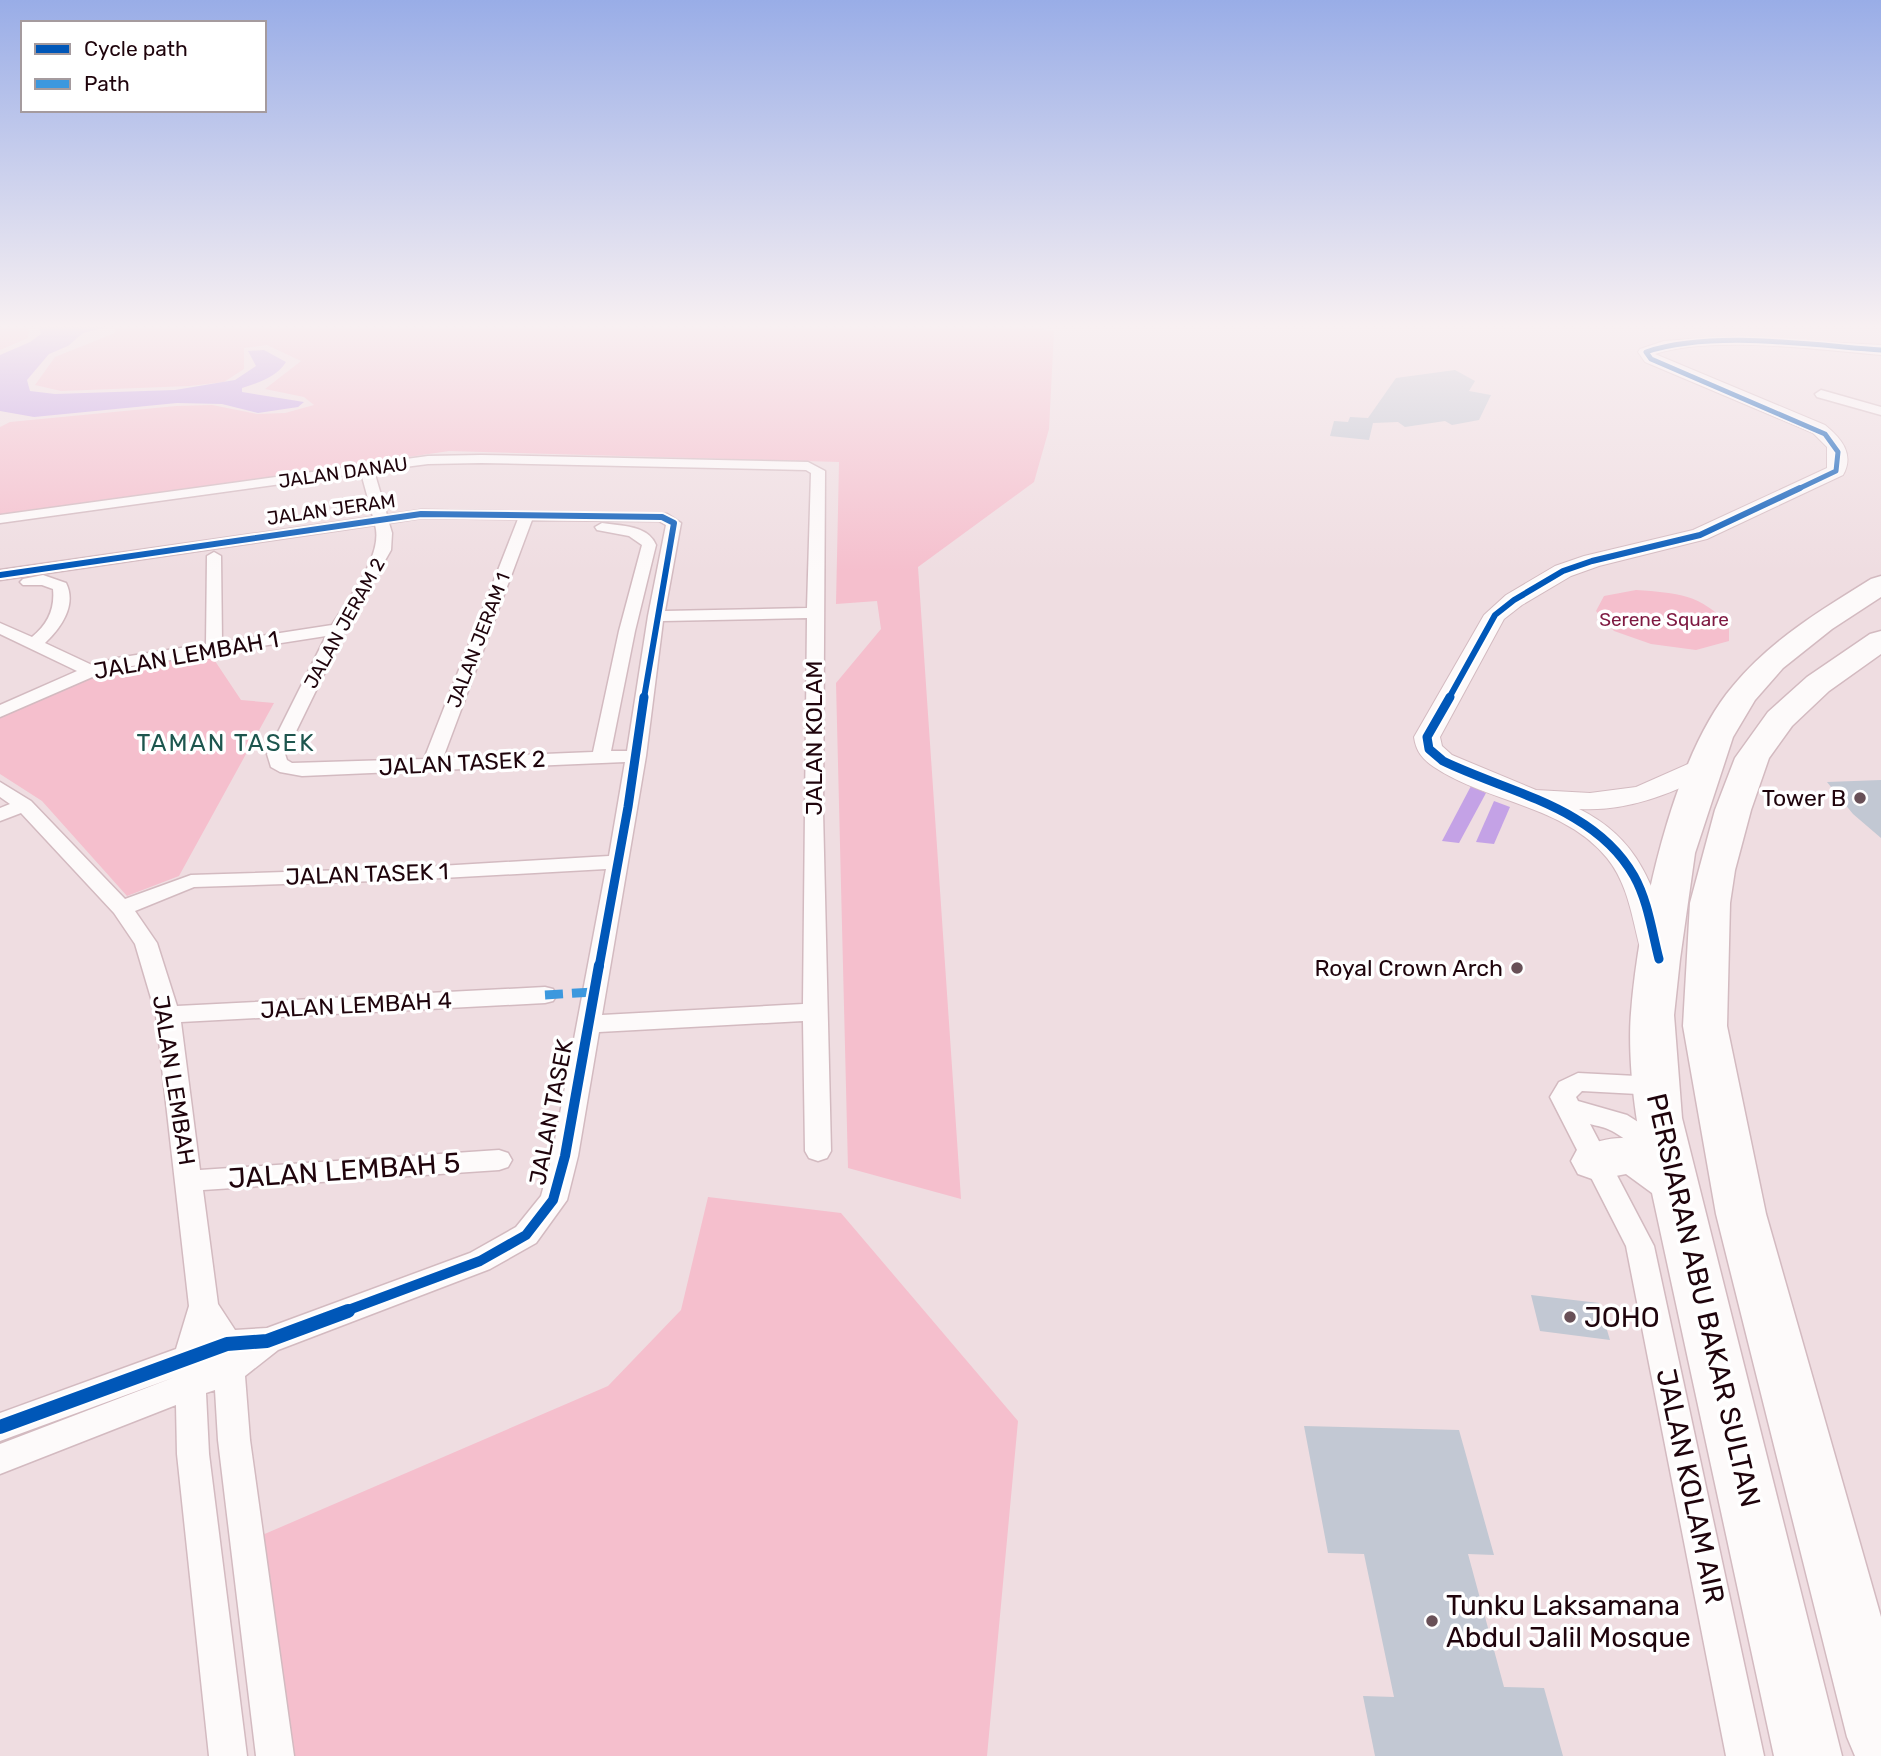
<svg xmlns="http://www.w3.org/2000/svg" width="1881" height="1756" font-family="Rubik,sans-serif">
	<rect width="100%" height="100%" fill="#efdde1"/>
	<!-- green -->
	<g fill="#f5bfcd">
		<polygon points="0,327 29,327 28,338 0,350"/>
		<polygon points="114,327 1032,327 1054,331 1049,429 1034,482 918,567 961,1199 848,1168 836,683 881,629 877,601 836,604 839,462 449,451 0,518 0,427 10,422 176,406 212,405 257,414 285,413 314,405 304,397 265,389 301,361 267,345 244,348 244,369 224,382 189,386 61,391 35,385 55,357 115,333"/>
		<path d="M1636,590c42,3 64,4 93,35v16l-33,9 -45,-6 -37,-13 -18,-20 8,-15z"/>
		<polygon points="209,652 241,700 274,703 179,876 127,896 42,801 0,774 0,717 98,671"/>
		<polygon points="708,1197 841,1213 1018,1421 987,1756 295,1756 260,1536 608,1386 681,1310"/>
	</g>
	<!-- water -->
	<g fill="#c4a2e6">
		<path d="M39,327h68l-24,6 -15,13 -19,8 -22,26 3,11 25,3 120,-4 60,-10 21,-14 -8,-15 16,-1 22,12c-9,15 -28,21 -44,26v4l62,10 -6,5 -40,6 -36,-9 -45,-1 -143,14 -34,-6v-56l30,-13 11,-8z"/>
		<polygon points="1471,786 1486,793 1459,843 1442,841"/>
		<polygon points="1494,801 1510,807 1494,844 1476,842"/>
	</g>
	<!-- building -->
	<g fill="#c2c8d3">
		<polygon points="1455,370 1475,381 1469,391 1491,395 1479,420 1452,425 1445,421 1405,427 1398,422 1373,423 1369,440 1330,436 1334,421 1348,422 1350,417 1368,418 1396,378"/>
		<polygon points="1881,780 1881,838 1853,814 1827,782"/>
		<polygon points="1531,1295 1599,1303 1610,1340 1540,1331"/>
		<polygon points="1304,1426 1459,1430 1494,1555 1468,1554 1504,1687 1544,1688 1563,1756 1375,1756 1363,1696 1394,1697 1364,1554 1328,1553"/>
	</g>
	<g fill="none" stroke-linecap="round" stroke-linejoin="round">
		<defs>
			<g id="street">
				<polygon points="1821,390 1881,407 1881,415 1817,397 1815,394"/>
				<path d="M481,455l327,7 17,9 -2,340 8,340 -4,7 -9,3 -9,-3 -4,-7 -2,-130 -204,11 -21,124 -11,44 -31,43 -46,26 -212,81 -33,26 5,64 44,316h-38l-38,-316 -3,-50 -9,3 3,61 38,302h-38l-32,-302 -1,-49 -176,69v-30l175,-67 -175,64v-28l176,-64 13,-43 -33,-291 -21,-71 -21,-31 -93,-100 -21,8v-13l10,-4 -10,-7v-15l31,19 94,98 66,-24 215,-7 203,-12 16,-94 -323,14 -22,-4 -9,-5 -4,-13 59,-118 -207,32 -22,7 -97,42v-12l77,-34 -77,-37v-11l32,14c16,-13 23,-28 21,-48l-11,-4h-19l-3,-3 3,-3 20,-4 23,8c11,22 -5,45 -21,60l47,22 25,-7 89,-14 1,-88 7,-4 7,4 1,86 110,-17c16,-26 52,-70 43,-100l-375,55v-10l373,-53 -12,-44 -361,50v-8l428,-59zM481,463l325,7 5,3 -4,135 -142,3 16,-88 -14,-9 -246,-4 -34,5 -13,-44 54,-7zM421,518l97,1 -94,240 -132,4 -5,-3 -2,-6 61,-125 45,-79 1,-17 -3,-10zM532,520l127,1 7,4 -18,91 -21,135h-16l24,-120 21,-86c-8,-20 -35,-19 -54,-22l-7,4 2,3 32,6 13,9 -23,86 -26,121 -150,6zM807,618l-4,386 -201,11 44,-259 17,-135zM606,869l-54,287 -11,40 -25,31 -46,26 -203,75 -32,2 -17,-26 -15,-114 296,-20 9,-3 4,-7 -4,-7 -9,-3 -299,20 -19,-148 364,-19 8,-2 4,-6 -4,-6 -8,-2 -368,19 -20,-63 -22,-32 59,-24 212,-7z"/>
				<path d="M1578,1073l78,4 9,3 3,6 -3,6 -9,3 -74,-4 -6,6 2,4 49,14 46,29 4,7 -4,7c-22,7 -42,-17 -61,-27 -7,-4 -15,-5 -22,-7l64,122 110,510h-38l-100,-510 -76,-149 9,-15z"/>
			</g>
			<path id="secondary" d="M1723,337l158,8v10c-60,-5 -170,-20 -226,-1l170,71c16,13 30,29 18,50l-136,64 -108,27 -28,10 -49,29 -18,14 -64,118 2,9 10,9 84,35 54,3 46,-6 61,-27 9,-2 9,2 4,6 -4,6c-43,21 -87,40 -136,37 61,30 75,78 93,139l-5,7 -11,3 -11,-3 -5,-7c-8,-31 -12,-64 -33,-90 -43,-53 -119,-55 -173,-91 -12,-8 -18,-16 -20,-30l70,-122 22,-20 49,-29 29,-10 109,-26 134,-62v-21l-14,-14 -168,-71 -7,-10 2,-3 24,-8z"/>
			<g id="highway">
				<path d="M1881,576v21l-49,32 -49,39 -28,32 -22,37 -38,116 -15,106 -6,56 8,103 160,638h-68l-122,-563 -26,-19 -31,6 -17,-6 -7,-13 7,-13c22,-7 40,-14 63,-7 -8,-34 -13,-93 -10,-128 7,-92 41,-256 102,-327 38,-46 88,-76 138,-107z"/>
				<polygon points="1881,631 1881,654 1829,691 1792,726 1769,758 1751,810 1735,870 1730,903 1727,1026 1766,1214 1881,1617 1881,1756 1855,1756 1847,1737 1716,1214 1683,1026 1690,903 1715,810 1735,758 1768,712 1807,677 1870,634"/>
			</g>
		</defs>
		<!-- street casing -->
		<use href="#street" stroke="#d3bac0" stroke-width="3"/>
		<!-- secondary casing -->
		<use href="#secondary" stroke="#d3bac0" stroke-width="2"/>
		<!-- highway casing -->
		<use href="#highway" stroke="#d3bac0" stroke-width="3"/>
		<!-- street -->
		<use href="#street" fill="#fdfafa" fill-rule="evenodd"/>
		<!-- secondary -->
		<use href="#secondary" fill="#fdfafa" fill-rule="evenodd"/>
		<!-- highway -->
		<use href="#highway" fill="#fdfafa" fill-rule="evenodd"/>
		<!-- quiet -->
		<polyline stroke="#3c98de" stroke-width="9" stroke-dasharray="18 9" stroke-linecap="butt" points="545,995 593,992"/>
		<defs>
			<path id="cycleway-far4" d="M1796,490l40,-19 2,-19 -13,-18 -174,-75 -5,-7c66,-22 165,-7 235,-2"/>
			<g id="cycleway-far3">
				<polyline points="0,575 421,514 662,517 674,523 644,698"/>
				<polyline points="1449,698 1495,615 1514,600 1563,571 1592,561 1700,535 1800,488"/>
			</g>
			<g id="cycleway-far2">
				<path d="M1450,697l-23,40 2,12 14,12c66,32 152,46 191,115 14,25 18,56 25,83"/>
				<polyline points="599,967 628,807 644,697"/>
			</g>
			<polyline id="cycleway-far1" points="343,1312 480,1261 526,1235 553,1200 565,1156 599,965"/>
			<polyline id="cycleway" points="0,1427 227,1344 267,1341 348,1311"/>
		</defs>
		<!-- cycleway-far4 casing -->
		<use href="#cycleway-far4" stroke="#fff" stroke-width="8"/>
		<!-- cycleway-far3 casing -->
		<use href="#cycleway-far3" stroke="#fff" stroke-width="10"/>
		<!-- cycleway-far2 casing -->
		<use href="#cycleway-far2" stroke="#fff" stroke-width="13"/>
		<!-- cycleway-far1 casing -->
		<use href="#cycleway-far1" stroke="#fff" stroke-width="15"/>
		<!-- cycleway casing -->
		<use href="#cycleway" stroke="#fff" stroke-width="18"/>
		<!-- cycleway-far4 -->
		<use href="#cycleway-far4" stroke="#0057b8" stroke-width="5"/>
		<!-- cycleway-far3 -->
		<use href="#cycleway-far3" stroke="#0057b8" stroke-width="6"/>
		<!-- cycleway-far2 -->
		<use href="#cycleway-far2" stroke="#0057b8" stroke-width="9"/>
		<!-- cycleway-far1 -->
		<use href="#cycleway-far1" stroke="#0057b8" stroke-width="10"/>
		<!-- cycleway -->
		<use href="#cycleway" stroke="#0057b8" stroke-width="14"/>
	</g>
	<!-- sky -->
	<linearGradient id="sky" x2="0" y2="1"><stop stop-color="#99ade7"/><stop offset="0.57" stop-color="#f8f0f2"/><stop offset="1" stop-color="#f8f0f2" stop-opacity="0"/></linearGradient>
	<rect width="1881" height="572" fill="url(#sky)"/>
	<!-- markers -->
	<g fill="#685057" stroke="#fff" stroke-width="2.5">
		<circle cx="1860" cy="798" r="7"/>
		<circle cx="1517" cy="968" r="7"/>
		<circle cx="1570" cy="1317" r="7"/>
		<circle cx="1432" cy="1621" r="7"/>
	</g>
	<g text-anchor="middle" stroke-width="7" stroke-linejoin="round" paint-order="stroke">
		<!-- far-street labels -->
		<g font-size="19" fill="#1f040c" stroke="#fff">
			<text transform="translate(343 472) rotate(-8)" y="7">JALAN DANAU</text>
			<text transform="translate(331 509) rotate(-8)" y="7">JALAN JERAM</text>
			<text transform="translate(344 623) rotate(-61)" y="7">JALAN JERAM 2</text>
			<text transform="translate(478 640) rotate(-69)" y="7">JALAN JERAM 1</text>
		</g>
		<!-- far-park labels -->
		<g font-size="19" fill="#7e1941" stroke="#fff">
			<text x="1664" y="626">Serene Square</text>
		</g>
		<!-- street labels -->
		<g font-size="23" fill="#1f040c" stroke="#fff">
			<text transform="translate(186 655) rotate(-10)" y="8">JALAN LEMBAH 1</text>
			<text transform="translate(814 738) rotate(-90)" y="8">JALAN KOLAM</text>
			<text transform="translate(462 763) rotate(-3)" y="8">JALAN TASEK 2</text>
			<text transform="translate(367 874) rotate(-2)" y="8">JALAN TASEK 1</text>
			<text transform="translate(356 1005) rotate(-3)" y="8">JALAN LEMBAH 4</text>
			<text transform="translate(174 1080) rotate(81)" y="8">JALAN LEMBAH</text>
			<text transform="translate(551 1112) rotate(-79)" y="8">JALAN TASEK</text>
		</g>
		<!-- poi labels -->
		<g font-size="23" fill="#1f040c" stroke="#fff" text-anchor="end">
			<text x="1846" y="806">Tower B</text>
			<text x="1503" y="976">Royal Crown Arch</text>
		</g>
		<!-- neighbourhood labels -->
		<g font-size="24" letter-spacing="2" fill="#1d564e" stroke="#fff">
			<text x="226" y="751">TAMAN TASEK</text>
		</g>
		<!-- near-street labels -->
		<g font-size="28" fill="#1f040c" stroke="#fff">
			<text transform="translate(344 1170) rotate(-4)" y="10">JALAN LEMBAH 5</text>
			<text transform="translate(1704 1300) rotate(77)" y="10">PERSIARAN ABU BAKAR SULTAN</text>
			<text transform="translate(1691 1486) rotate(78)" y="10">JALAN KOLAM AIR</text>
		</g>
		<!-- near-poi labels -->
		<g font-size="28" fill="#1f040c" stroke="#fff" text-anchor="start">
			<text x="1584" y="1327">JOHO</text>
			<text x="1446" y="1615">Tunku Laksamana<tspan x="1446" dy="32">Abdul Jalil Mosque</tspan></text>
		</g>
	</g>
	<!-- legend -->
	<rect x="21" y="21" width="245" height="91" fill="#ffffff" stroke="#a59b9e" stroke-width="2"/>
	<rect x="35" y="44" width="35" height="10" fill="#0057b8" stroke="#a59b9e" stroke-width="2"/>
	<text x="84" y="56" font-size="21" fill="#1f040c">Cycle path</text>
	<rect x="35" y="79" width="35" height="10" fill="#3c98de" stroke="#a59b9e" stroke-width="2"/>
	<text x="84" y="91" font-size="21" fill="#1f040c">Path</text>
</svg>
